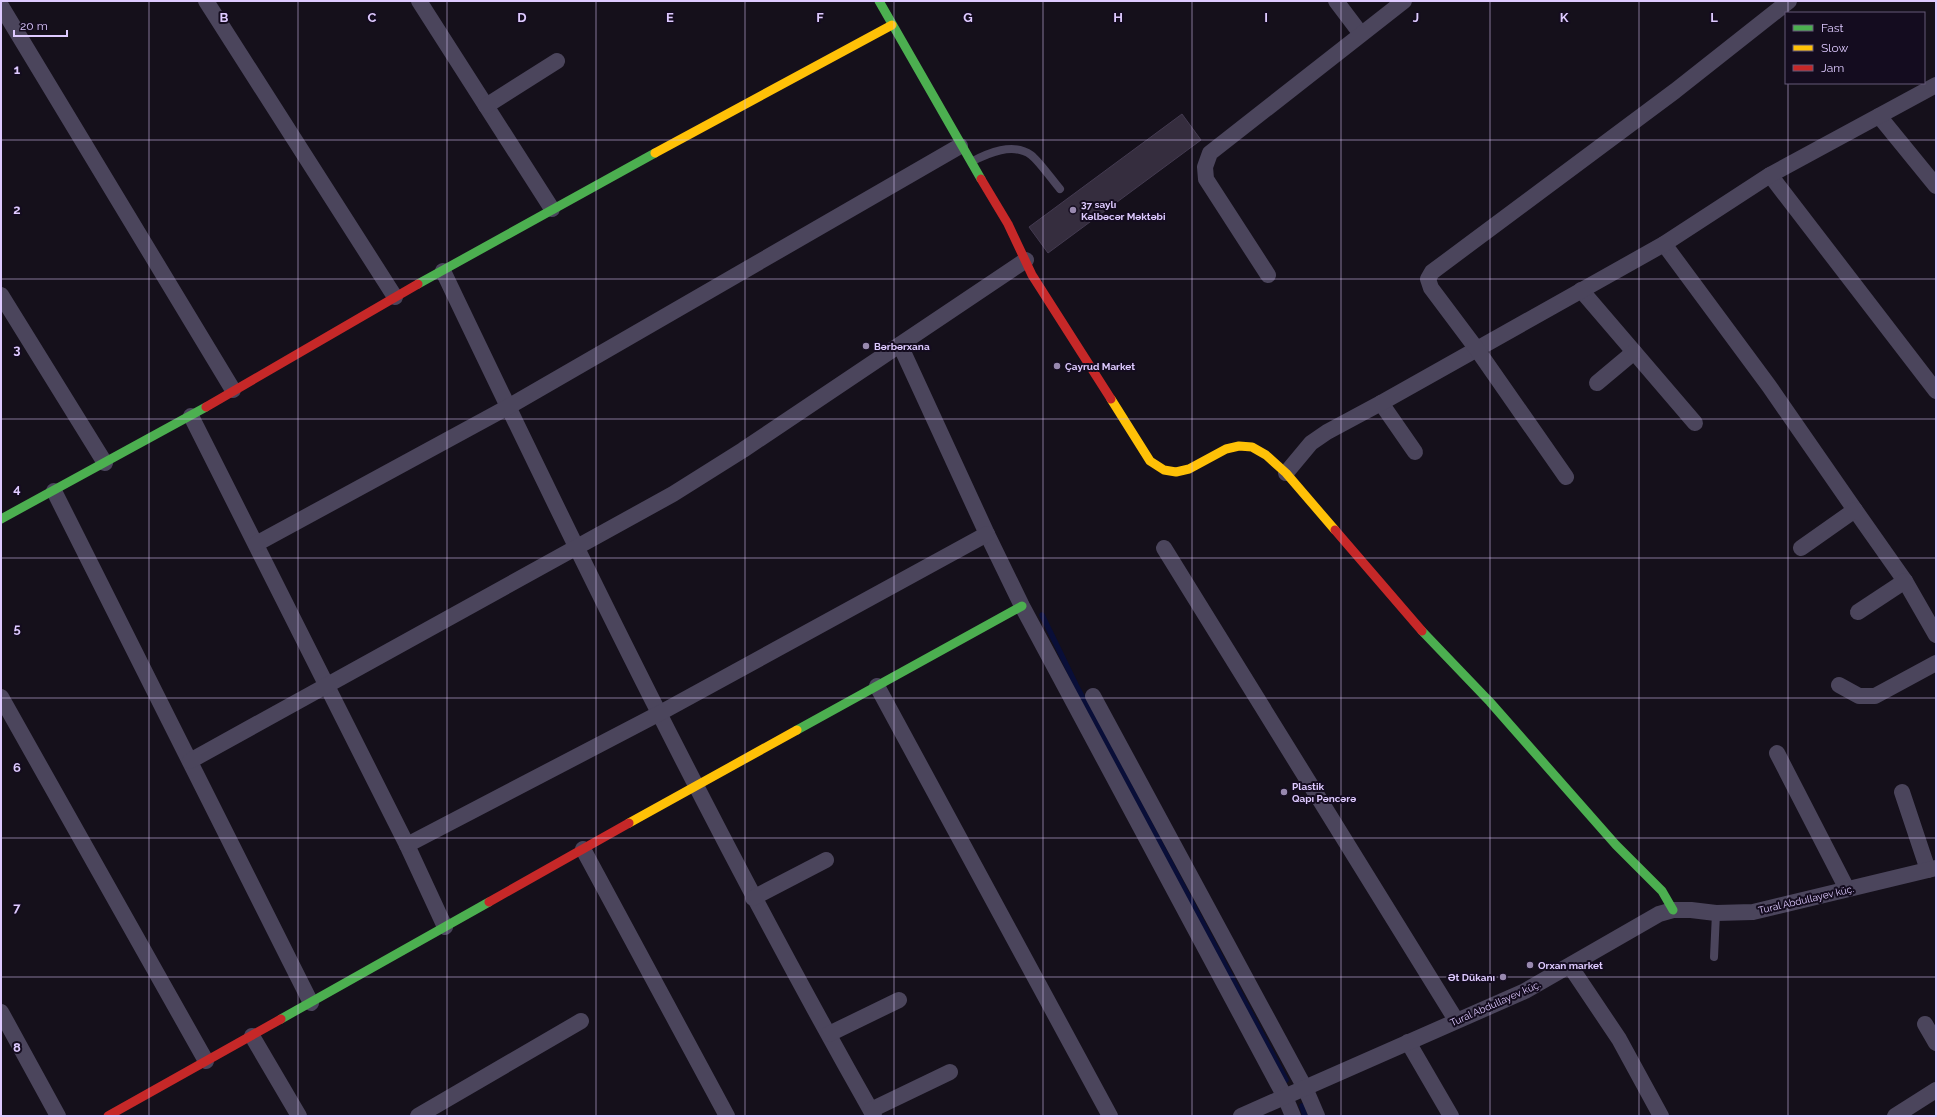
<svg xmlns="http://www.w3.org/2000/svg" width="1937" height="1117" font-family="Raleway,sans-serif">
	<rect width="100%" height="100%" fill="#15101b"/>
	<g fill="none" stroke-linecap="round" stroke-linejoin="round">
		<!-- stream -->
		<g stroke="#090e38" stroke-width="5.5">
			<polyline points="1042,615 1076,685 1286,1080"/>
			<polyline points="1302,1106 1305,1116"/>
		</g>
	</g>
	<!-- building -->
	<polygon fill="#352d3e" stroke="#433a50" points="1182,114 1201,140 1048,253 1029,227"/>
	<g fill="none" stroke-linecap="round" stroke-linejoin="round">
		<!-- lane -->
		<g stroke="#4b455c" stroke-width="8">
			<path d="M971,162c17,-9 42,-20 60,-7 8,6 22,26 29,34"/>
			<polyline points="1714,957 1716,913"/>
		</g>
		<!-- street -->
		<g stroke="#4b455c" stroke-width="16">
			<polyline points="206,1 395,297"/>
			<polyline points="419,1 552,209"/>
			<polyline points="1336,1 1361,34"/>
			<polyline points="1,6 233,390"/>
			<polyline points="486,106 557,61"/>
			<polyline points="1879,116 1936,186"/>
			<polyline points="1770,175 1936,391"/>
			<polyline points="1664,244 1769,386 1855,510 1905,581 1936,635"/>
			<path d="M443,271c136,285 275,570 431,845"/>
			<polyline points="1268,275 1206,179 1205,167 1210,153 1404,1"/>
			<polyline points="1581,290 1695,423"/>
			<polyline points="1,295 105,463"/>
			<polyline points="900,345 987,534 1022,606 1285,1097 1293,1116"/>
			<polyline points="1597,383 1634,352"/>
			<polyline points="1381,403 1415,452"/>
			<polyline points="191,416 407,845 445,927"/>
			<polyline points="1286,473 1311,443 1327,432 1381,403 1664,244 1770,175 1936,85"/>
			<polyline points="1566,477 1476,348 1431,288 1428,279 1432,272 1675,91 1789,1"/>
			<polyline points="54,491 311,1003"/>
			<polyline points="256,544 508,407 960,146"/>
			<polyline points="1164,548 1456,1020"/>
			<polyline points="1801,548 1855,510"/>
			<polyline points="1858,612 1905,581"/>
			<polyline points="1839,685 1859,696 1875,696 1936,663"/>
			<polyline points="877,686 1110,1116"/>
			<polyline points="1093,696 1305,1088 1317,1116"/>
			<polyline points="1,697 206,1061"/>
			<polyline points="1777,753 1847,889"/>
			<polyline points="190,761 673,494 743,450 1026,260"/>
			<polyline points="1902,792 1928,870"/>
			<polyline points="407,845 660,713 987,534"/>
			<polyline points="583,849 727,1116"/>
			<polyline points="753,898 826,860"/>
			<polyline points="1570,966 1619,1039 1661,1116"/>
			<polyline points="1,1012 58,1116"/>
			<polyline points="1925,1024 1936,1043"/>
			<polyline points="829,1034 899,1000"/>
			<polyline points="252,1036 299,1116"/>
			<polyline points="1408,1042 1451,1116"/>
			<polyline points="871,1110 950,1072"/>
			<polyline points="418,1116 581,1021"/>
			<polyline points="1241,1116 1525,991 1659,914 1673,910 1691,910 1716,913 1753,912 1936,868"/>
			<polyline points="1895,1116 1936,1090"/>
		</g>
		<!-- fast -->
		<g stroke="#4caf50" stroke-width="9">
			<polyline points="879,1 981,179"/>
			<polyline points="418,284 655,153"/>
			<polyline points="1,519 206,407"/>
			<polyline points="1422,631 1490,702 1616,845 1662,891 1673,910"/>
			<polyline points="797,730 1022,606"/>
			<polyline points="281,1019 489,902"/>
		</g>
		<!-- slow -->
		<g stroke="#ffc107" stroke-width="9">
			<polyline points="655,153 892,25"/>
			<polyline points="1111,399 1150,461 1164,470 1176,472 1189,469 1226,449 1239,446 1252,447 1266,455 1286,473 1335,530"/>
			<polyline points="629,823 797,730"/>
		</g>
		<!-- jam -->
		<g stroke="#c62828" stroke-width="9">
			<polyline points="981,179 1008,224 1032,275 1111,399"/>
			<polyline points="206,407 418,284"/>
			<polyline points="1335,530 1422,631"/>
			<polyline points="489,902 629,823"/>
			<polyline points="108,1116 281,1019"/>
		</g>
	</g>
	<!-- grid -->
	<path fill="none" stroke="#decaff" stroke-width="1" stroke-opacity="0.55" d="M149,1v1115M298,1v1115M447,1v1115M596,1v1115M745,1v1115M894,1v1115M1043,1v1115M1192,1v1115M1341,1v1115M1490,1v1115M1639,1v1115M1788,1v12M1788,83v1033M1,140h1935M1,279h1935M1,419h1935M1,558h1935M1,698h1935M1,838h1935M1,977h1935"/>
	<!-- markers -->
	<g fill="#9889af" stroke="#140c1f" stroke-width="1.5">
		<circle cx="1073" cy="210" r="4"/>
		<circle cx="866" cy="346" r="4"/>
		<circle cx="1057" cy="366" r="4"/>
		<circle cx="1284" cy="792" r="4"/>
		<circle cx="1530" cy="965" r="4"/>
		<circle cx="1503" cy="977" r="4"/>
	</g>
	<g text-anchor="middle" stroke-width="4" stroke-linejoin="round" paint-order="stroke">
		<!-- poi labels -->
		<g font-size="10" font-weight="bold" fill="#decaff" stroke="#140c1f" text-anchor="start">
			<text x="1081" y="208">37 saylı<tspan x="1081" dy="12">Kəlbəcər Məktəbi</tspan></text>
			<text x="874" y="350">Bərbərxana</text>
			<text x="1065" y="370">Çayrud Market</text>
			<text x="1292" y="790">Plastik<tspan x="1292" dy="12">Qapı Pəncərə</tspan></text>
			<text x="1538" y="969">Orxan market</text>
			<text x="1495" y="981" text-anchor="end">Ət Dükanı</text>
		</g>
		<!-- street labels -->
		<g font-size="10" fill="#decaff" stroke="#140c1f">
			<text transform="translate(1806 899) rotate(-13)" y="4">Tural Abdullayev küç.</text>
			<text transform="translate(1495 1003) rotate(-24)" y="4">Tural Abdullayev küç.</text>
		</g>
	</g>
	<g font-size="13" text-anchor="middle" font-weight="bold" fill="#decaff" stroke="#140c1f" stroke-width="4" stroke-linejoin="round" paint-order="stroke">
		<text x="224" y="22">B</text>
		<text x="372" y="22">C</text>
		<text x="522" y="22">D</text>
		<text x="670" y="22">E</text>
		<text x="820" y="22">F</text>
		<text x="968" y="22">G</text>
		<text x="1118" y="22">H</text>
		<text x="1266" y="22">I</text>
		<text x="1416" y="22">J</text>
		<text x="1564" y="22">K</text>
		<text x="1714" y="22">L</text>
		<text x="17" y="74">1</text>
		<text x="17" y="214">2</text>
		<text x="17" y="354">3</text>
		<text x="17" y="493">4</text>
		<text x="17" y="633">5</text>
		<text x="17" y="772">6</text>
		<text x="17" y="912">7</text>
		<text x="17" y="1052">8</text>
	</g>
	<!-- border -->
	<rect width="1937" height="1117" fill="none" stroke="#decaff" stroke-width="4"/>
	<!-- legend -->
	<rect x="1785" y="12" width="140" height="72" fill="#140c1f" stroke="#655879"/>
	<rect x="1793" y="25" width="20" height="6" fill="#4caf50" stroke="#655879"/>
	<text x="1821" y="32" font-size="12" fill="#decaff">Fast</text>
	<rect x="1793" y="45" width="20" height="6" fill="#ffc107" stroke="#655879"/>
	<text x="1821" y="52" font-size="12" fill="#decaff">Slow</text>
	<rect x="1793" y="65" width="20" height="6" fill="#c62828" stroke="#655879"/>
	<text x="1821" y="72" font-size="12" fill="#decaff">Jam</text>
	<!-- scale -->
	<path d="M14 30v6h53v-6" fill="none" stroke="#decaff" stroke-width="2"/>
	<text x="20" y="30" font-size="12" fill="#decaff" stroke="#140c1f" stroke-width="3" paint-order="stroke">20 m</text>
</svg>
